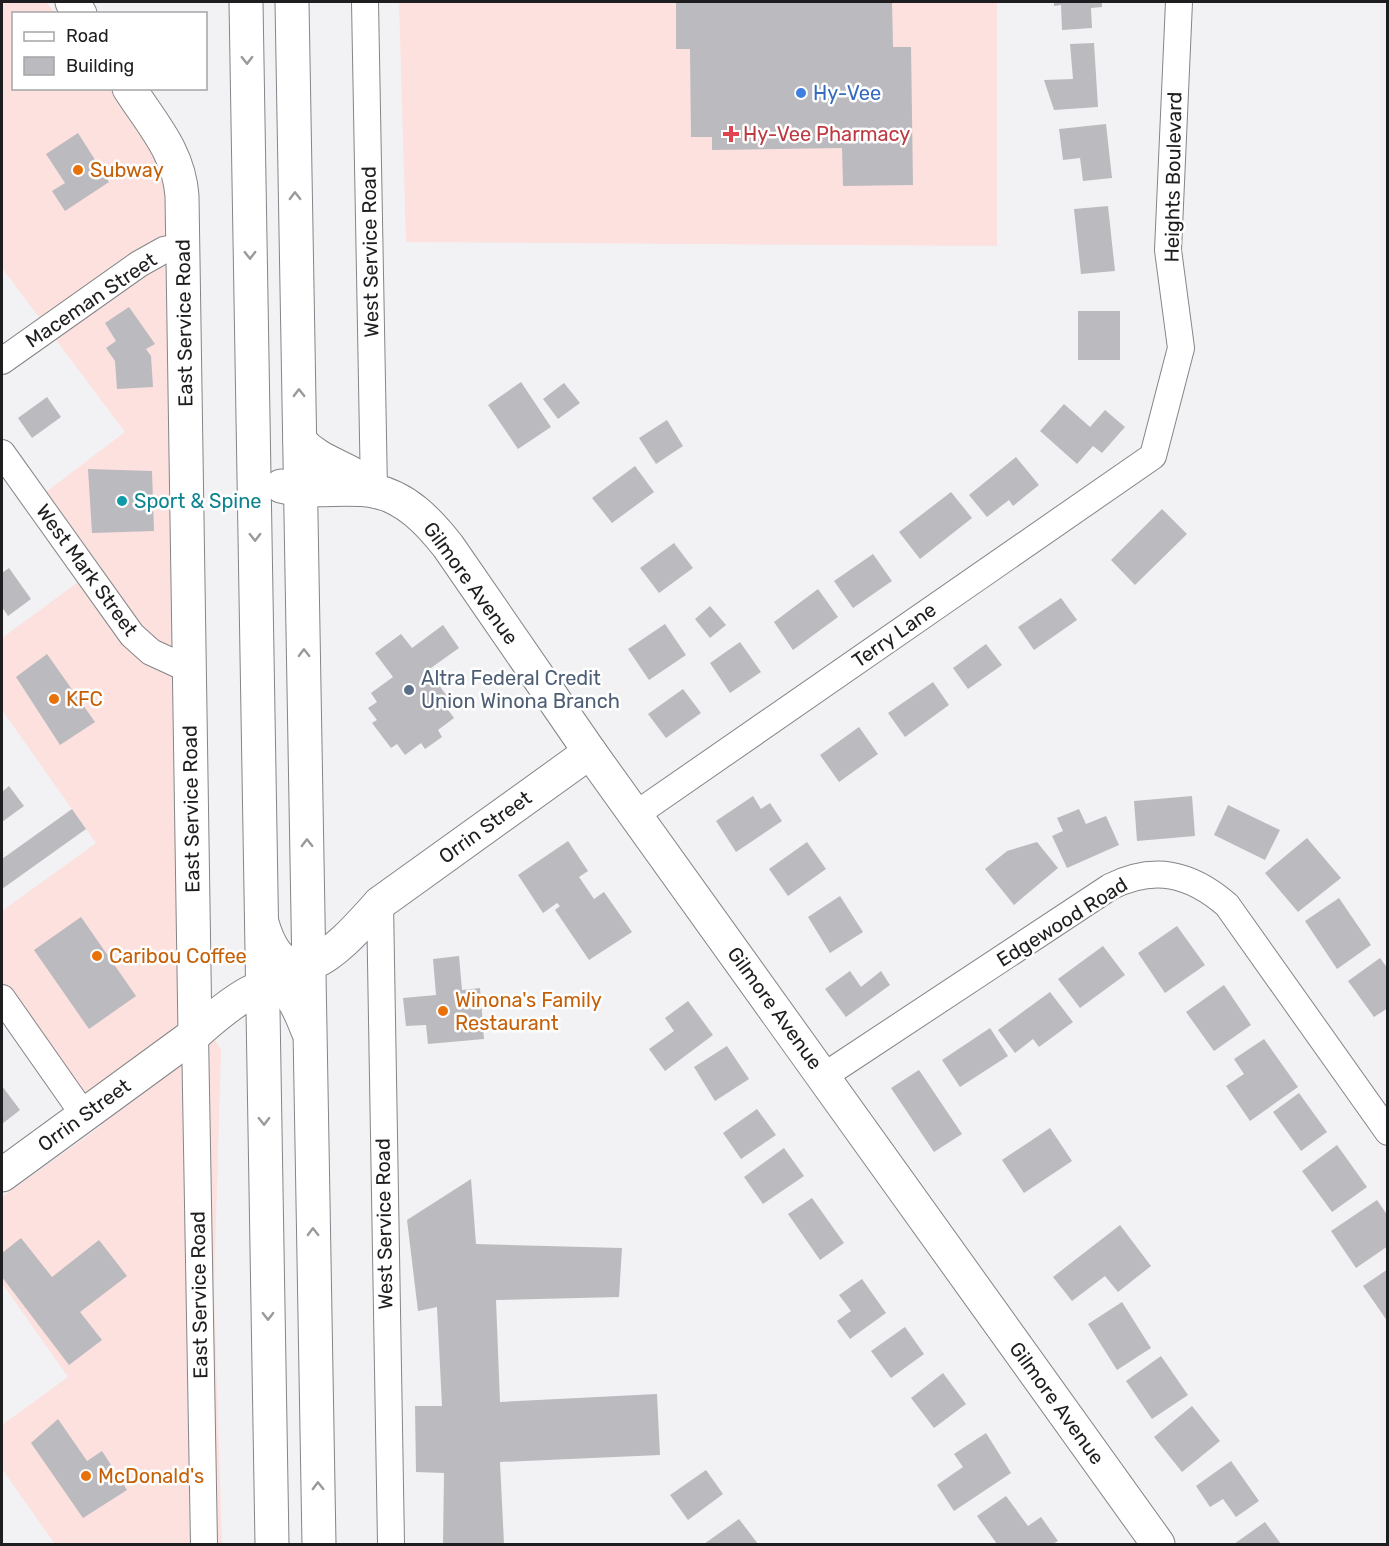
<svg xmlns="http://www.w3.org/2000/svg" width="1389" height="1546" font-family="Rubik,sans-serif">
	<rect width="100%" height="100%" fill="#f2f2f5"/>
	<!-- commercial -->
	<g fill="#fce1de">
		<polygon points="2,2 46,2 55,13 14,14 14,88 113,89 158,147 171,217 164,230 191,277 201,1016 221,1050 214,1291 222,1544 55,1544 2,1469 2,1425 68,1377 2,1283 2,1197 101,1126 2,983 2,911 96,843 2,710 2,638 100,566 46,492 125,432 2,268"/>
		<polygon points="399,2 997,2 997,246 406,242"/>
	</g>
	<!-- building -->
	<g fill="#bbbabe">
		<polygon points="676,2 892,2 893,47 911,47 913,185 843,186 842,148 712,150 712,137 691,137 690,49 676,49"/>
		<polygon points="1054,2 1102,2 1102,7 1091,8 1092,28 1062,30 1061,5 1054,6"/>
		<polygon points="1094,43 1098,107 1054,110 1044,80 1073,79 1070,44"/>
		<polygon points="1106,124 1112,178 1083,181 1080,158 1063,160 1059,129"/>
		<polygon points="78,133 109,182 65,211 52,191 65,183 46,154"/>
		<polygon points="1108,206 1115,271 1081,274 1074,209"/>
		<polygon points="129,307 155,344 146,349 151,356 153,387 117,389 115,361 106,348 116,341 105,323"/>
		<rect x="1078" y="311" width="42" height="49"/>
		<polygon points="521,382 551,427 518,449 488,405"/>
		<polygon points="564,383 580,403 558,419 543,399"/>
		<polygon points="47,397 61,417 32,438 18,418"/>
		<polygon points="1064,404 1090,427 1105,410 1125,427 1102,453 1093,446 1077,464 1040,431"/>
		<polygon points="667,420 683,446 656,464 639,438"/>
		<polygon points="1016,457 1039,485 1013,506 1009,500 987,517 969,495"/>
		<polygon points="635,466 654,492 612,523 592,498"/>
		<polygon points="88,469 152,471 154,531 92,533"/>
		<polygon points="951,492 972,518 920,559 899,532"/>
		<polygon points="1162,509 1187,534 1135,585 1111,560"/>
		<polygon points="674,543 693,568 659,593 640,568"/>
		<polygon points="873,554 892,581 853,608 834,581"/>
		<polygon points="9,568 31,599 8,616 2,607 2,573"/>
		<polygon points="818,589 838,617 793,650 774,622"/>
		<polygon points="1061,598 1077,620 1034,650 1018,627"/>
		<polygon points="710,606 726,625 710,638 695,619"/>
		<polygon points="665,624 686,655 649,680 628,649"/>
		<polygon points="443,625 459,648 428,670 452,703 446,707 454,718 438,730 442,737 425,749 421,743 405,755 397,744 391,748 372,723 377,720 368,708 377,702 371,693 393,677 375,653 401,634 412,648"/>
		<polygon points="740,642 761,672 730,693 710,663"/>
		<polygon points="986,644 1002,665 968,689 953,668"/>
		<polygon points="47,654 95,722 60,745 16,677"/>
		<polygon points="933,682 949,705 905,737 888,713"/>
		<polygon points="683,689 701,713 666,738 648,714"/>
		<polygon points="859,727 878,754 839,782 820,755"/>
		<polygon points="9,786 24,806 2,822 2,792"/>
		<polygon points="753,796 761,809 770,803 782,821 736,852 716,821"/>
		<polygon points="1192,796 1195,836 1137,841 1134,801"/>
		<polygon points="1228,805 1280,830 1265,860 1214,835"/>
		<polygon points="72,809 86,829 2,889 2,859"/>
		<polygon points="1079,809 1086,824 1106,816 1119,845 1067,868 1052,836 1063,831 1057,818"/>
		<polygon points="1307,838 1341,878 1298,912 1265,873"/>
		<polygon points="568,841 588,871 579,877 594,899 604,892 632,932 589,960 555,910 560,906 557,903 543,913 518,875"/>
		<polygon points="807,842 826,869 788,896 769,869"/>
		<polygon points="1037,842 1058,868 1014,905 985,869 1007,851"/>
		<polygon points="840,896 863,932 830,953 808,917"/>
		<polygon points="1339,898 1371,945 1337,969 1305,921"/>
		<polygon points="81,917 136,996 89,1029 34,950"/>
		<polygon points="1177,926 1205,965 1165,993 1138,953"/>
		<polygon points="1103,946 1125,975 1080,1008 1058,979"/>
		<polygon points="459,956 462,990 480,988 484,1039 428,1044 426,1025 406,1026 403,998 436,995 433,959"/>
		<polygon points="1380,958 1388,969 1388,1008 1374,1017 1348,981"/>
		<polygon points="850,971 861,987 881,971 890,985 846,1017 825,989"/>
		<polygon points="1224,985 1251,1025 1214,1051 1186,1012"/>
		<polygon points="1050,992 1073,1022 1039,1047 1033,1039 1015,1053 998,1030"/>
		<polygon points="688,1001 713,1035 665,1071 649,1049 674,1031 665,1018"/>
		<polygon points="990,1028 1008,1056 960,1087 942,1060"/>
		<polygon points="1264,1039 1298,1087 1250,1121 1226,1086 1244,1074 1234,1059"/>
		<polygon points="727,1046 749,1079 715,1101 694,1067"/>
		<polygon points="919,1070 962,1134 934,1152 891,1088"/>
		<polygon points="2,1086 20,1110 2,1124"/>
		<polygon points="1299,1093 1327,1132 1301,1151 1273,1112"/>
		<polygon points="757,1109 776,1135 741,1159 723,1133"/>
		<polygon points="1050,1128 1072,1161 1024,1193 1002,1160"/>
		<polygon points="1337,1145 1367,1187 1332,1212 1302,1171"/>
		<polygon points="784,1148 804,1176 763,1204 744,1177"/>
		<polygon points="471,1179 476,1244 622,1248 619,1297 496,1300 500,1402 657,1394 660,1455 500,1462 504,1544 443,1544 444,1473 416,1472 415,1406 442,1406 437,1307 418,1311 407,1220"/>
		<polygon points="812,1198 844,1243 820,1260 788,1214"/>
		<polygon points="1377,1200 1388,1216 1388,1246 1356,1268 1331,1231"/>
		<polygon points="1120,1225 1151,1266 1118,1292 1105,1276 1072,1301 1053,1277"/>
		<polygon points="21,1238 52,1277 99,1240 127,1276 80,1312 102,1340 69,1365 2,1277 2,1253"/>
		<polygon points="1388,1269 1388,1322 1363,1286"/>
		<polygon points="862,1279 886,1313 850,1339 837,1321 851,1311 839,1295"/>
		<polygon points="1122,1302 1151,1348 1117,1370 1088,1324"/>
		<polygon points="905,1327 924,1354 891,1378 871,1351"/>
		<polygon points="1161,1356 1188,1395 1152,1419 1126,1381"/>
		<polygon points="943,1373 966,1404 934,1428 911,1398"/>
		<polygon points="1192,1406 1220,1441 1182,1472 1154,1437"/>
		<polygon points="58,1419 87,1461 102,1451 127,1490 83,1518 31,1443"/>
		<polygon points="986,1433 1011,1473 954,1511 937,1485 963,1467 954,1454"/>
		<polygon points="1231,1461 1259,1501 1236,1517 1223,1499 1210,1507 1196,1486"/>
		<polygon points="706,1470 723,1494 688,1520 670,1495"/>
		<polygon points="1006,1496 1028,1526 1041,1517 1058,1541 1052,1544 997,1544 977,1516"/>
		<polygon points="739,1519 758,1544 704,1544"/>
		<polygon points="1265,1522 1281,1544 1234,1544"/>
	</g>
	<g fill="none" stroke-linecap="round" stroke-linejoin="round">
		<defs>
			<g id="street">
				<polyline points="365,2 374,491"/>
				<polyline points="2,361 139,264 164,250 183,246"/>
				<polyline points="2,453 132,635 151,652 188,669"/>
				<polyline points="635,815 1153,456 1181,348 1168,250 1179,2"/>
				<polyline points="380,903 391,1544"/>
				<polyline points="2,998 84,1115"/>
				<polyline points="195,1034 204,1544"/>
				<path d="M824,1076l286,-189c44,-22 80,-14 117,18l161,227"/>
			</g>
			<g id="secondary">
				<polyline points="72,2 80,14"/>
				<path d="M374,491c32,6 55,31 74,55l142,206 568,792"/>
				<polyline points="380,903 590,752"/>
				<path d="M2,1175l193,-141 -13,-838c-3,-44 -30,-72 -53,-108"/>
			</g>
			<g id="highway">
				<polyline points="246,2 272,1544"/>
				<polyline points="292,2 319,1544"/>
				<path d="M300,441c20,23 50,26 71,46"/>
				<path d="M281,486c30,8 63,0 93,5"/>
				<path d="M262,923c26,89 84,17 118,-20"/>
				<path d="M195,1034c16,-14 63,-57 85,-47 15,7 22,30 28,44"/>
			</g>
		</defs>
		<!-- street casing -->
		<use href="#street" stroke="#848588" stroke-width="28"/>
		<!-- secondary casing -->
		<use href="#secondary" stroke="#848588" stroke-width="35"/>
		<!-- highway casing -->
		<use href="#highway" stroke="#848588" stroke-width="35"/>
		<!-- street -->
		<use href="#street" stroke="#fff" stroke-width="26"/>
		<!-- secondary -->
		<use href="#secondary" stroke="#fff" stroke-width="33"/>
		<!-- highway -->
		<use href="#highway" stroke="#fff" stroke-width="33"/>
	</g>
	<!-- one-way arrows -->
	<defs><path id="oneway-chevron" d="M-2-3.5L2.5 0L-2 3.5" fill="none" stroke-width="1.6" stroke-linecap="round" stroke-linejoin="round" transform="scale(1.5)"/></defs>
	<g stroke="#9a9a9b">
		<use href="#oneway-chevron" transform="translate(247 60) rotate(89)"/>
		<use href="#oneway-chevron" transform="translate(295 196) rotate(-91)"/>
		<use href="#oneway-chevron" transform="translate(250 255) rotate(89)"/>
		<use href="#oneway-chevron" transform="translate(299 393) rotate(-91)"/>
		<use href="#oneway-chevron" transform="translate(255 537) rotate(89)"/>
		<use href="#oneway-chevron" transform="translate(304 653) rotate(-91)"/>
		<use href="#oneway-chevron" transform="translate(307 843) rotate(-91)"/>
		<use href="#oneway-chevron" transform="translate(264 1121) rotate(89)"/>
		<use href="#oneway-chevron" transform="translate(313 1232) rotate(-91)"/>
		<use href="#oneway-chevron" transform="translate(268 1316) rotate(89)"/>
		<use href="#oneway-chevron" transform="translate(318 1486) rotate(-91)"/>
	</g>
	<!-- markers -->
	<circle fill="#3f7fe0" stroke="#fff" stroke-width="2" cx="801" cy="93" r="6"/>
	<path fill="#e0444e" stroke="#fff" stroke-width="2" d="M728 125h6v6h6v6h-6v6h-6v-6h-6v-6h6z"/>
	<g fill="#e8710a" stroke="#fff" stroke-width="2">
		<circle cx="78" cy="170" r="6"/>
		<circle cx="54" cy="699" r="6"/>
		<circle cx="97" cy="956" r="6"/>
		<circle cx="443" cy="1011" r="6"/>
		<circle cx="86" cy="1476" r="6"/>
	</g>
	<circle fill="#0f9aa8" stroke="#fff" stroke-width="2" cx="122" cy="501" r="6"/>
	<circle fill="#5c6f8a" stroke="#fff" stroke-width="2" cx="409" cy="690" r="6"/>
	<g text-anchor="middle" stroke-width="5" stroke-linejoin="round" paint-order="stroke">
		<!-- shop labels -->
		<g font-size="20" fill="#366cbe" stroke="#fff" text-anchor="start">
			<text x="813" y="100">Hy-Vee</text>
		</g>
		<!-- health labels -->
		<g font-size="20" fill="#be3a42" stroke="#fff" text-anchor="start">
			<text x="743" y="141">Hy-Vee Pharmacy</text>
		</g>
		<!-- food labels -->
		<g font-size="20" fill="#c56008" stroke="#fff" text-anchor="start">
			<text x="90" y="177">Subway</text>
			<text x="66" y="706">KFC</text>
			<text x="109" y="963">Caribou Coffee</text>
			<text x="455" y="1007">Winona's Family<tspan x="455" dy="23">Restaurant</tspan></text>
			<text x="98" y="1483">McDonald's</text>
		</g>
		<!-- street labels -->
		<g font-size="20" fill="#1e1e20" stroke="#fff">
			<text transform="translate(1173 177) rotate(-89)" y="7">Heights Boulevard</text>
			<text transform="translate(370 252) rotate(-91)" y="7">West Service Road</text>
			<text transform="translate(91 300) rotate(-34)" y="7">Maceman Street</text>
			<text transform="translate(184 323) rotate(-91)" y="7">East Service Road</text>
			<text transform="translate(87 570) rotate(54)" y="7">West Mark Street</text>
			<text transform="translate(471 583) rotate(54)" y="7">Gilmore Avenue</text>
			<text transform="translate(894 635) rotate(-35)" y="7">Terry Lane</text>
			<text transform="translate(191 809) rotate(-91)" y="7">East Service Road</text>
			<text transform="translate(485 827) rotate(-36)" y="7">Orrin Street</text>
			<text transform="translate(1062 922) rotate(-32)" y="7">Edgewood Road</text>
			<text transform="translate(775 1008) rotate(54)" y="7">Gilmore Avenue</text>
			<text transform="translate(84 1115) rotate(-36)" y="7">Orrin Street</text>
			<text transform="translate(384 1224) rotate(-91)" y="7">West Service Road</text>
			<text transform="translate(199 1295) rotate(-91)" y="7">East Service Road</text>
			<text transform="translate(1057 1403) rotate(54)" y="7">Gilmore Avenue</text>
		</g>
		<!-- culture labels -->
		<g font-size="20" fill="#0d838f" stroke="#fff" text-anchor="start">
			<text x="134" y="508">Sport &amp; Spine</text>
		</g>
		<!-- service labels -->
		<g font-size="20" fill="#4e5e75" stroke="#fff" text-anchor="start">
			<text x="421" y="685">Altra Federal Credit<tspan x="421" dy="23">Union Winona Branch</tspan></text>
		</g>
	</g>
	<!-- border -->
	<rect width="1389" height="1546" fill="none" stroke="#1e1e20" stroke-width="6"/>
	<!-- legend -->
	<rect x="12" y="12" width="195" height="78" fill="#ffffff" stroke="#a5a5a6" stroke-width="1.5"/>
	<rect x="24" y="32" width="30" height="9" fill="#ffffff" stroke="#a5a5a6" stroke-width="1.5"/>
	<text x="66" y="42" font-size="18" fill="#1e1e20">Road</text>
	<rect x="24" y="57" width="30" height="18" fill="#bbbabe" stroke="#a5a5a6" stroke-width="1.5"/>
	<text x="66" y="72" font-size="18" fill="#1e1e20">Building</text>
</svg>
